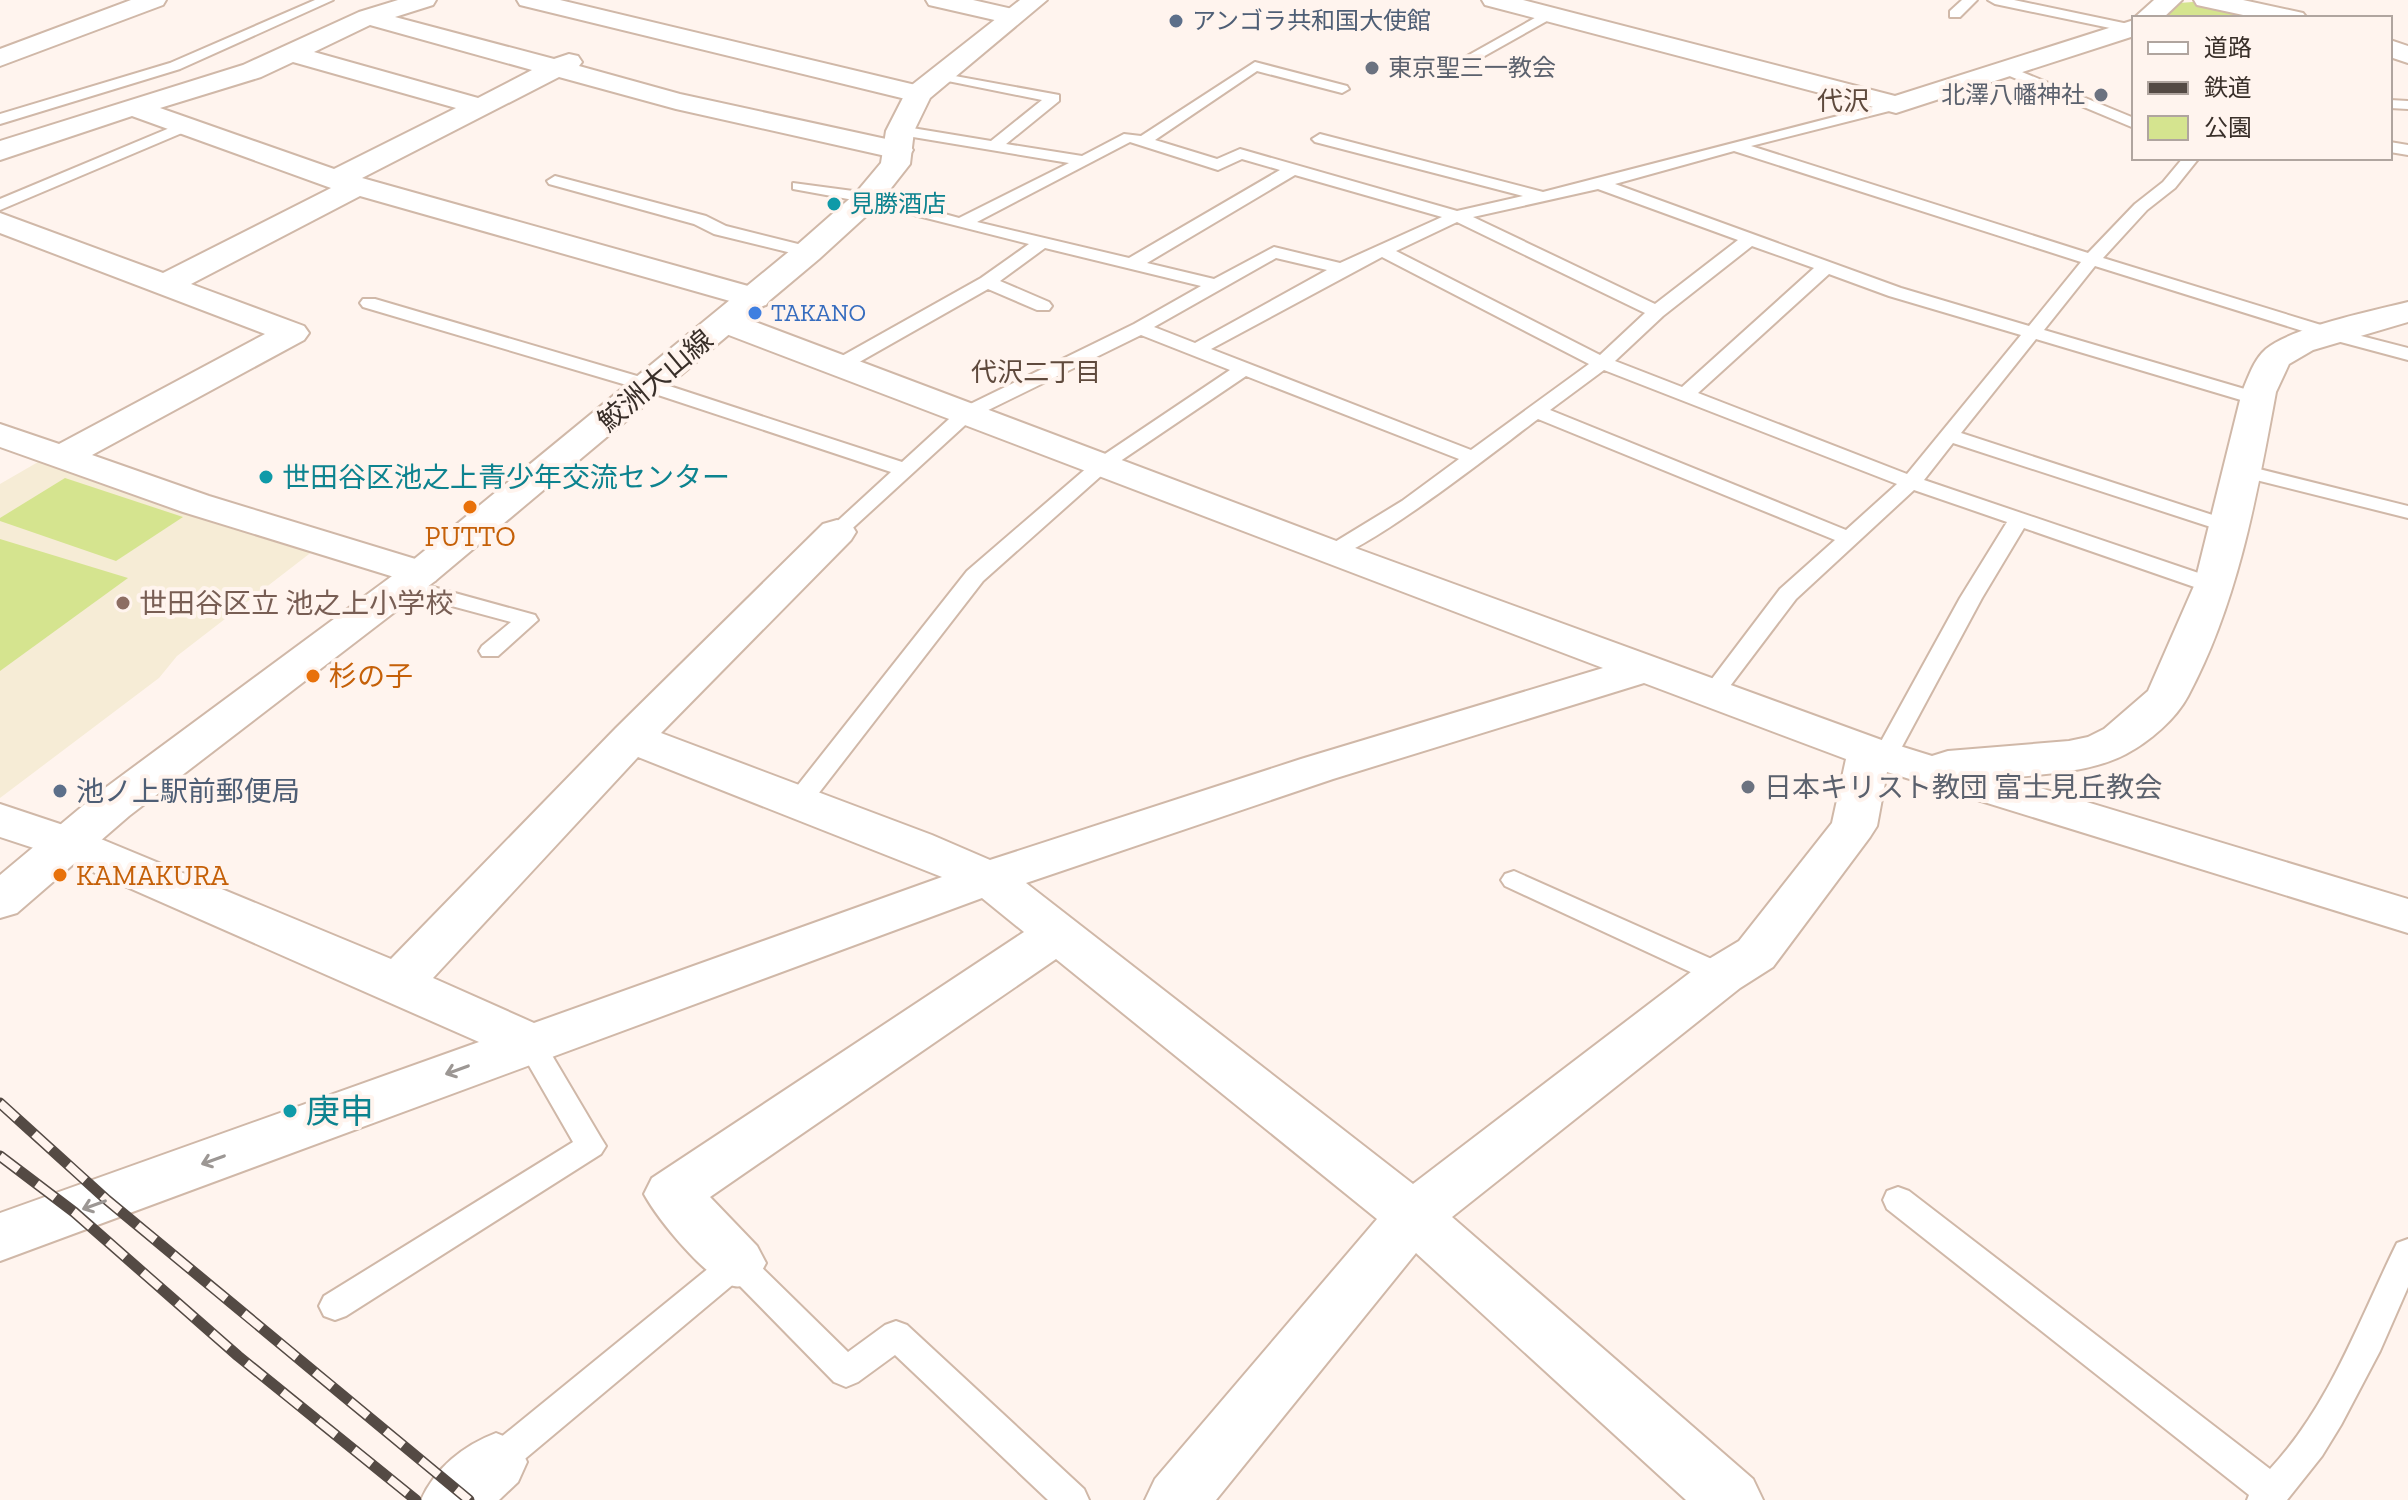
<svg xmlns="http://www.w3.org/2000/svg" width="2408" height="1500" font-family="'Zilla Slab','Noto Sans JP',serif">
	<rect width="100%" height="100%" fill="#fff4ee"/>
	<!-- education -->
	<polygon fill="#f6ecd6" points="45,458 313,551 177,656 159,678 0,798 0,484"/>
	<!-- green -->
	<g fill="#d5e48f">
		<polygon points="2193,2 2270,18 2151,18 2179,3"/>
		<polygon points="65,478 183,517 116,561 0,521 0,518"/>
		<polygon points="0,539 128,578 0,671"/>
	</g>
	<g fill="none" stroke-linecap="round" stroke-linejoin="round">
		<defs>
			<g id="service">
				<polygon points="315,0 333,0 180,69 0,124 0,114 170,63"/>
				<polygon points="1962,0 1977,0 1960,17 1950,17 1950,11"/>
				<polygon points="1988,0 2014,0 2133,25 2134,33 1995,4"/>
				<polygon points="1549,10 1556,14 1554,17 1472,63 1467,64 1460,60"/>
				<path d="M1255,62l92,24 2,3 -7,4 -85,-22 -102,69 62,19 23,-10 217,62 66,-15 -208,-54 -3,-3 8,-5 223,58 353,-91 7,4 -2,3 -150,38 337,107 47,-49 28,-22 20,-24h16l-24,30 -28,22 -44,48 231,71 74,19v12l-86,-23 -227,-71 -51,64 221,65 3,4 -3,4h-14l-215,-64 -75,94 276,90 3,4 -3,4h-14l-270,-88 -29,37 298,101 3,5 -11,7 -8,-2 -182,-63 -42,70 -85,158 -3,6h-18l-3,-6 87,-158 47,-76 -93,-32 -118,109 -75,99h-16l-4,-5 4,-5 75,-99 55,-49 -297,-121c-31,23 -185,145 -213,139l-3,-5 3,-5 77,-47 57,-42 -213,-83 -136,92 -127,113 -175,226 -9,2 -9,-2 -3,-6 3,-6 177,-224 129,-111 134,-90 -89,-35 -167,82 -130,119h-14l-3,-4 3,-4 61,-56 -251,-83 -277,-82 -3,-4 3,-4h12l279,82 248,81 58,-53 174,-85 67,-38 -156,-38 -45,33 49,21 3,4 -3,4h-12l-49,-21 -141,80h-14l-2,-4 2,-4 148,-83 48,-34 -170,-43 -66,-12v-6l75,10 91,25 110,-55 -174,-29v-6l5,-2 91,15 51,-41 -109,-22v-6l126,23v6l-53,43 76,12 42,-22 17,2zM1130,142l88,28 24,-11 38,11 -151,88 -152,-36zM1734,151l347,111 -52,64 -128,-38 -286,-104zM1295,175l147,42 -102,46 -66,-16 -60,32 -67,-16zM1598,189l140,51 -83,64 -182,-87zM1457,222l188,91 -45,42 -204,-104zM1752,246l62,22 -132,119 -67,-26 48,-45zM1382,257l207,107 -118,86 -260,-101zM1276,258l51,12 -132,73 -41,-16zM1829,274l60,22 132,39 -114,139 -209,-81zM1604,370l293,114 -51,46 -296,-120z"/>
				<polygon points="2005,65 2134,118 2134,128 2000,72 2000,66"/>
				<polygon points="2390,100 2408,101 2408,109 2390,108"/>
				<polygon points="184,122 192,127 189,130 0,210 0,199"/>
				<polygon points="2390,142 2408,145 2408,155 2390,152"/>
				<polygon points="555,176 706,216 726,226 814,248 817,252 808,257 714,234 694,224 549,184 547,181"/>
				<polygon points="2243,465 2408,506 2408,518 2236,475 2233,471"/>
				<polygon points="404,579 535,615 538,620 498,656 482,656 479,651 482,646 511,622 396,591 393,586"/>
				<polygon points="1514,871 1732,968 1736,975 1732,982 1722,985 1712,982 1505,886 1501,880 1505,874"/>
				<polygon points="530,1032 540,1035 601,1138 606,1146 601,1154 346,1316 335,1320 324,1316 319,1306 324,1296 573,1142 516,1043 520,1035"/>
				<path d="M1898,1187l11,4 361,278c60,-64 89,-149 127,-226l11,-4v48l-28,64 -39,74 -19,31 -35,44h-40l2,-5 -362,-286 -4,-9 4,-9z"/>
				<polygon points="737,1250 748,1254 848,1352 885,1325 896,1321 907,1325 1084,1489 1089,1500 1048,1500 895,1355 858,1382 846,1387 834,1382 736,1282 508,1473 496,1478 484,1473 479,1462 484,1451 726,1254"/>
			</g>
			<g id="minor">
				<polygon points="131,0 166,0 163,5 0,66 0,49"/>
				<path d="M398,0h38l-3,5 -38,12 159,42 15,-5 9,2 4,6 -3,4 101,28 229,50 4,6 -4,6 -10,3 -223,-50 -117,-32 -197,101 404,113 5,7 -5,7 -11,3 -11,-3 -384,-109 -169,88 113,42 5,7 -5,7 -212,115 117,41 226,69 6,8 -6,8 -14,4 -14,-4 -224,-69 -183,-65v-23l59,20 206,-110 -265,-101v-20l163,60 168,-85 -199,-72 -132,44v-19l243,-76 116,-53zM370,25l162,45 -54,28 -164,-46zM293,62l163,46 -122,61 -174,-61 101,-31z"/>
				<polygon points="517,0 560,0 928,88 932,94 928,100 918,102 520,5"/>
				<polygon points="926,0 973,0 1021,11 1025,16 1021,21 1012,24 929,5"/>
				<polygon points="1482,0 1523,0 1895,96 2134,20 2134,36 1896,113 1485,5"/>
				<polygon points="2154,0 2182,0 2163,18 2134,18"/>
				<polygon points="2194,0 2243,0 2303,13 2307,18 2257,18 2197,5"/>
				<polygon points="2390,40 2408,46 2408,63 2390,57"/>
				<path d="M2408,302v20l-95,28 -24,14 -13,28c-19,103 -38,211 -88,304 -12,23 -39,46 -62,58 -34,18 -81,20 -119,24l401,121v34l-521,-161 -10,54 -7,11 -97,130 -33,21 -288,229 301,262 10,21h-77l-270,-247 -200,247h-71l10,-21 222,-260 -321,-260 -346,238 47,49 9,17 -9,17c-7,3 -16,8 -23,6 -27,-5 -77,-68 -90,-92l8,-16 372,-246 -42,-34 -982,363v-48l479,-171 -427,-188 -52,-17v-33l84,28 307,127 225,-231 207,-204 14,-4 14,4 5,8 -5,8 -190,193 271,102 58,25 311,-101 302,-91 -890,-339 -5,-7 5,-7 12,-3 12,3 610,230 540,197 45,14 16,-5 121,-10 19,-4 16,-8 44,-38 46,-105 48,-194c6,-14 12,-33 24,-43 27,-22 106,-38 142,-47zM1644,683l202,76 -14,64 -93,118 -35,21 -291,222 -387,-301 307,-104zM638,757l304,120 -408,146 -101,-45z"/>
				<path d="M496,1433l22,9 9,20 -9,20 -19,18h-78c14,-32 43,-55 75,-67z"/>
			</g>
			<polygon id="secondary" points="1020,0 1047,0 930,98 914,131 910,164 877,206 819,259 435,581 129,816 17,913 0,918 0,875 97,794 407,565 797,245 855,194 881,163 886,131 908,88"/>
		</defs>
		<!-- service casing -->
		<use href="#service" stroke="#d0b8a8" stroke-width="4"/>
		<!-- minor casing -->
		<use href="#minor" stroke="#d0b8a8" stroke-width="4"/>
		<!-- secondary casing -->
		<use href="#secondary" stroke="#d0b8a8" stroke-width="4"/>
		<!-- service -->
		<use href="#service" fill="#fff" fill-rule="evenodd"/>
		<!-- minor -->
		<use href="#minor" fill="#fff" fill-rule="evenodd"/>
		<!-- secondary -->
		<use href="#secondary" fill="#fff" fill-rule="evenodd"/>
		<defs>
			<g id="rail">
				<polyline points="0,1103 107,1200 469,1500"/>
				<polyline points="0,1156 74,1212 238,1356 416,1500"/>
			</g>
		</defs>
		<!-- rail casing -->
		<use href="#rail" stroke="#544a44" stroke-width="11"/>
		<!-- rail -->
		<use href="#rail" stroke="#fff4ee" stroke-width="8" stroke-dasharray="23" stroke-linecap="butt"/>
	</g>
	<!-- one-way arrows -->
	<defs><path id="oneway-shaft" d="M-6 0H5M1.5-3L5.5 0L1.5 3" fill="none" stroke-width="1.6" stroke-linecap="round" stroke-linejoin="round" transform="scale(2)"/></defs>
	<g stroke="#9c9794">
		<use href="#oneway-shaft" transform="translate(457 1070) rotate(160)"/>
		<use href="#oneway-shaft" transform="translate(213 1160) rotate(160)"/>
		<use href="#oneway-shaft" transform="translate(94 1205) rotate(160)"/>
	</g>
	<!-- markers -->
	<g fill="#5c6f8a" stroke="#fff4ee" stroke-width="3">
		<circle cx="1176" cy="21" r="8"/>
		<circle cx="60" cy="791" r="8"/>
	</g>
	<g fill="#6b7280" stroke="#fff4ee" stroke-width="3">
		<circle cx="1372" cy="68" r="8"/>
		<circle cx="2101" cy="95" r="8"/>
		<circle cx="1748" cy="787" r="8"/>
	</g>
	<g fill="#0f9aa8" stroke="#fff4ee" stroke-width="3">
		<circle cx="834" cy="204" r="8"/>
		<circle cx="266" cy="477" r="8"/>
		<circle cx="290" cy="1111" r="8"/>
	</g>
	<circle fill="#3f7fe0" stroke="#fff4ee" stroke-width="3" cx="755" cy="313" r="8"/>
	<g fill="#e8710a" stroke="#fff4ee" stroke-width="3">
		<circle cx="470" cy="507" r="8"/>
		<circle cx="313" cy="676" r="8"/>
		<circle cx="60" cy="875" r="8"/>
	</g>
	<circle fill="#8d6e63" stroke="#fff4ee" stroke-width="3" cx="123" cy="603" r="8"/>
	<g text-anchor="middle" stroke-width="8" stroke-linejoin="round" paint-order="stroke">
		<!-- far-service labels -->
		<g font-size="24" fill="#4e5e75" stroke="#fff4ee" text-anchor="start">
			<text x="1192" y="29">アンゴラ共和国大使館</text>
		</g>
		<!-- far-worship labels -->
		<g font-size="24" fill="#5b616d" stroke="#fff4ee" text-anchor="start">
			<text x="1388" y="76">東京聖三一教会</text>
			<text x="2085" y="103" text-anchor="end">北澤八幡神社</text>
		</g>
		<!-- far-culture labels -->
		<g font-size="24" fill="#0d838f" stroke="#fff4ee" text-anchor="start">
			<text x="850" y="212">見勝酒店</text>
		</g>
		<!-- far-shop labels -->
		<g font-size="24" fill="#366cbe" stroke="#fff4ee" text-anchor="start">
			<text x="771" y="321">TAKANO</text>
		</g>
		<!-- far-quarter labels -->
		<g font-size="26" fill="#5f4a3d" stroke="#fff4ee">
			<text x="1843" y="110">代沢</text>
		</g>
		<!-- far-neighbourhood labels -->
		<g font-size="26" fill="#5f4a3d" stroke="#fff4ee">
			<text x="1036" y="381">代沢二丁目</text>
		</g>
		<!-- street labels -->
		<g font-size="28" fill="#392f29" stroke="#fff4ee">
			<text transform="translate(655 380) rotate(-40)" y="10">鮫洲大山線</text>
		</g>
		<!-- culture labels -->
		<g font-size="28" fill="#0d838f" stroke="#fff4ee" text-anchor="start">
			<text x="282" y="487">世田谷区池之上青少年交流センター</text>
		</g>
		<!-- food labels -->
		<g font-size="28" fill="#c56008" stroke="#fff4ee" text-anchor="start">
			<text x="470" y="546" text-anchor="middle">PUTTO</text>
			<text x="329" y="686">杉の子</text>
			<text x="76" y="885">KAMAKURA</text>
		</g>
		<!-- education labels -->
		<g font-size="28" fill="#785e54" stroke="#fff4ee" text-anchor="start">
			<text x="139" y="613">世田谷区立 池之上小学校</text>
		</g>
		<!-- worship labels -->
		<g font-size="28" fill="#5b616d" stroke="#fff4ee" text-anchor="start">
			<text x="1764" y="797">日本キリスト教団 富士見丘教会</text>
		</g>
		<!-- service labels -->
		<g font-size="28" fill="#4e5e75" stroke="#fff4ee" text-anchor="start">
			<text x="76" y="801">池ノ上駅前郵便局</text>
		</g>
		<!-- near-culture labels -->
		<g font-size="34" fill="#0d838f" stroke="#fff4ee" text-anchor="start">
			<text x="306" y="1123">庚申</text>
		</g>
	</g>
	<!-- legend -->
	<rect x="2132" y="16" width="260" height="144" fill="#fff4ee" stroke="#b0a59f" stroke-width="2"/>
	<rect x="2148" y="42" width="40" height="12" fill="#ffffff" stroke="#b0a59f" stroke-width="2"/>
	<text x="2204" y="56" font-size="24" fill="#392f29">道路</text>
	<rect x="2148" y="82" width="40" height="12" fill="#544a44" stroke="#b0a59f" stroke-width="2"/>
	<text x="2204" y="96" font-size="24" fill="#392f29">鉄道</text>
	<rect x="2148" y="116" width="40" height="24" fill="#d5e48f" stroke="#b0a59f" stroke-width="2"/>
	<text x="2204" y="136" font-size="24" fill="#392f29">公園</text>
</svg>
